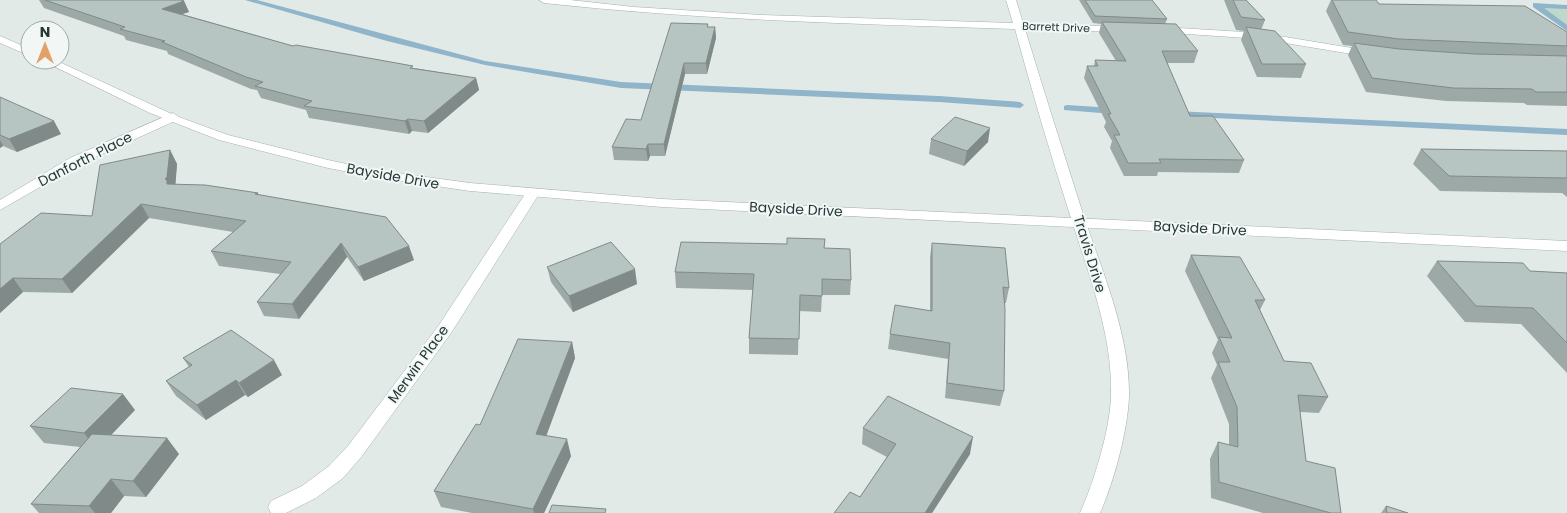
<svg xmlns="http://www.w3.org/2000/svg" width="1567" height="513" font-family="Poppins,sans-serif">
	<rect width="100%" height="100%" fill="#e2eae8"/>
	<!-- green -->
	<polygon fill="#bdd9cb" points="1537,5 1567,7 1567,29 1536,5"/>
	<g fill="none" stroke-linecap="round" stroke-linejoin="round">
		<!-- stream -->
		<g fill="#90b4c9" fill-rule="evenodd">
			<polygon points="245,0 257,0 485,61 621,82 939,96 1020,102 1024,105 1020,108 939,102 621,88 485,65 387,41"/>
			<polygon points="1533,3 1567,5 1567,9 1544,8 1567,25 1567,31 1533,7"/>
			<polygon points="1067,105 1113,108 1117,111 1113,114 1064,110 1064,106"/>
			<polygon points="1174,111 1567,129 1567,135 1171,116 1171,112"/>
		</g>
		<defs>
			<g id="minor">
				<path d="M539,0h31l64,7 128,8 251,8 -7,-23h10l7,23 100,4v4l-4,1 -94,-3c19,63 39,125 59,188 19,56 46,119 45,179 -1,33 -15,86 -29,117h-20c14,-31 30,-83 31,-117 2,-62 -23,-123 -41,-181 -20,-62 -38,-124 -55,-186 -158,-5 -315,-9 -471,-26z"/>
				<polygon points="1162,27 1261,33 1370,51 1375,54 1370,57 1261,39 1158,32 1158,28"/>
				<polygon points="173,113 179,117 177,120 80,164 0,210 0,200 70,158"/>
				<polygon points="532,190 539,194 451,333 362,456 343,478 316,498 286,513 271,513 268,507 271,501 302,486 329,466 348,446 439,325 525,194"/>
			</g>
			<g id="tertiary">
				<polygon points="0,36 30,49 30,56 0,43"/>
				<polygon points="41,60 55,60 176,116 228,135 328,160 375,170 470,183 662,199 1567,241 1567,251 662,207 470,191 375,177 328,168 219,140 150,113"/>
			</g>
		</defs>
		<!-- minor casing -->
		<use href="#minor" stroke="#a5b1b0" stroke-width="1"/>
		<!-- tertiary casing -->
		<use href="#tertiary" stroke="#a5b1b0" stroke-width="1"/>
		<!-- minor -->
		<use href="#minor" fill="#fff" fill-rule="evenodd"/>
		<!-- tertiary -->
		<use href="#tertiary" fill="#fff" fill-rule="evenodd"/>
	</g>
	<!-- wall -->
	<g fill="#9da9a7">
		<polygon points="39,0 181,0 184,1 189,12 182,14 293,46 414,68 476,78 479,90 428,133 412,131 409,134 309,118 306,110 261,98 257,90 251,89 168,54 167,51 126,40 124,36 44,8"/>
		<polygon points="1079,0 1152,0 1167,19 1165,24 1198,51 1194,63 1167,63 1190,116 1244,160 1239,173 1158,172 1157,176 1124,176 1110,148 1112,141 1104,127 1106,122 1084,78 1087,66 1094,66 1095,60 1116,61 1099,33 1101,24 1093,23"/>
		<polygon points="1224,0 1246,0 1265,20 1261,30 1306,64 1301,78 1257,77 1241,40 1244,31 1236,30"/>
		<polygon points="1331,0 1364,0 1379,4 1567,32 1567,106 1527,105 1524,103 1446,101 1366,92 1348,55 1352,46 1343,45 1326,11"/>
		<polygon points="708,27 715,27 716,38 707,74 685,74 665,156 650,156 648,161 614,160 612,147 641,120"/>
		<polygon points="0,97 61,134 17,152 3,146 0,148"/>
		<polygon points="931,139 988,142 964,166 929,154"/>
		<polygon points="1421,149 1567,151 1567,197 1562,193 1440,191 1413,164"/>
		<polygon points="170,150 177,164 175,184 258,193 259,195 414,260 364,281 347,257 299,319 264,316 257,302 280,274 219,266 211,251 233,232 149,218 72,293 23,292 0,313 0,244 92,216"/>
		<polygon points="932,243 1009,288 1006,303 1004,303 1004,391 1000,406 945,398 948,359 888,349 890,334 930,310 930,257"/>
		<polygon points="824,248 851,280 850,295 822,295 821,312 799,311 798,355 749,354 749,338 753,290 676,288 675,272"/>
		<polygon points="1191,255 1265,300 1260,310 1284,361 1328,397 1319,413 1300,412 1306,461 1341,513 1263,513 1211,498 1210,459 1218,442 1229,445 1229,424 1211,378 1217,365 1212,353 1218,340 1185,271"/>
		<polygon points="1437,261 1530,271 1567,273 1567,373 1521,324 1465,322 1427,276"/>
		<polygon points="547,267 637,284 573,312 551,282"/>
		<polygon points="572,342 575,358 546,436 571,456 544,513 472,513 441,507 434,491 480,425"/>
		<polygon points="183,358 282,375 248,397 245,395 206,420 176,396 166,381 189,367"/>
		<polygon points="135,410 110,435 179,454 146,497 124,496 111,513 39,513 31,504 80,447 44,443 30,426"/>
		<polygon points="863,428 970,454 932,513 834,513 860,497 887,457 862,444"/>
		<polygon points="1386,506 1408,513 1381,513"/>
	</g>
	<!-- shaded-wall -->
	<g fill="#808a88">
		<polygon points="184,1 189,12 167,19 162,9"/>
		<polygon points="715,27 716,38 707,74 706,63"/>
		<polygon points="684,63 685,74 665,156 664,144"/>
		<polygon points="476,78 479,90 428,133 424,121"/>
		<polygon points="408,119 412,131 409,134 405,121"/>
		<polygon points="54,121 61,134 17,152 9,139"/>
		<polygon points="990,128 988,142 964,166 967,151"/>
		<polygon points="0,140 3,146 0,148"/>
		<polygon points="648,144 650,156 648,161 646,149"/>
		<polygon points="170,150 177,164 175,191 167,184 165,179"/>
		<polygon points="141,204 149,218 72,293 62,279"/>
		<polygon points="341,243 347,257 299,319 292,304"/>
		<polygon points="409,246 414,260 364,281 358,267"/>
		<polygon points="635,269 637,284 573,312 569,296"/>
		<polygon points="13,278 23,292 0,313 0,289"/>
		<polygon points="572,342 575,358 541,450 536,434"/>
		<polygon points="274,360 282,375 248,397 239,383"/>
		<polygon points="236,380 245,395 206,420 197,405"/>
		<polygon points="123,394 135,410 97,450 84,433"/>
		<polygon points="973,437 970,454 932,513 925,513"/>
		<polygon points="167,438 179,454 146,497 133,481"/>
		<polygon points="567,439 571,456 544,513 534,513 533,509"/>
		<polygon points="111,479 124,496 111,513 95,513 89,506"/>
	</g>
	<!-- building -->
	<g fill="#b7c5c2" stroke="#808a88">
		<polygon points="45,0 181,0 184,1 162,9 293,46 296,45 413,66 410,68 476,78 424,121 408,119 405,121 304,106 312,101 255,86 263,82 246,77 162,42 165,41 120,29 125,27"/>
		<polygon points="1085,0 1152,0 1167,19 1095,16"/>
		<polygon points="1233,0 1246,0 1265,20 1241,17"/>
		<polygon points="1332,0 1376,0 1379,4 1525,6 1567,32 1567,46 1399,39 1348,32"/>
		<polygon points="1102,22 1176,24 1198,51 1162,51 1190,116 1213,116 1244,160 1159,159 1161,163 1128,163 1114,135 1120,135 1108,114 1111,114 1087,66 1098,66 1095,60 1126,61"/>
		<polygon points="671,23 708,24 707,27 715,27 706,63 684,63 664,144 648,144 646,149 612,147 626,119 641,120"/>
		<polygon points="1246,27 1275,31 1306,64 1262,64"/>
		<polygon points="1354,43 1399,49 1475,54 1567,56 1567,92 1536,92 1532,89 1453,88 1372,78"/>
		<polygon points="0,97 54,121 9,139 0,135"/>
		<polygon points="955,117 990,128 967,151 931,139"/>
		<polygon points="1421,149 1567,151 1567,178 1449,176"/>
		<polygon points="170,150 167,177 165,179 167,180 167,184 205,185 258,193 255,194 386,217 409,246 358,267 341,243 292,304 257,302 291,262 211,251 246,221 141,204 62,279 13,278 0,289 0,244 41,213 92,216 100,165"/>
		<polygon points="787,238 825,239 824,248 850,249 851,280 822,279 822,296 800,295 799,339 749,338 754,274 675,272 681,242 787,244"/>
		<polygon points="611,242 635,269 569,296 547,267"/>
		<polygon points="932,243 1005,248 1009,288 1003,287 1005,309 1004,391 947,383 950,343 890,334 895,305 932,311"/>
		<polygon points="1191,255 1240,257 1265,300 1255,300 1284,361 1311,363 1328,397 1298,395 1306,461 1335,468 1341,513 1331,513 1219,482 1218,442 1238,447 1237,407 1218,362 1230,362 1219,337 1232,338"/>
		<polygon points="1437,261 1523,263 1530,271 1567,273 1567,343 1533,308 1476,306"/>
		<polygon points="231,330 274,360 239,383 236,380 197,405 166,381 192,365 183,358"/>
		<polygon points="518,339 572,342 536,434 567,439 533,509 434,491 476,424 480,425"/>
		<polygon points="71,388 123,394 84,433 30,426"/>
		<polygon points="888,396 973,437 925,513 834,513 850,492 860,497 896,444 863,428"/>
		<polygon points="92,434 167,438 133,481 111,479 89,506 31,504"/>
		<polygon points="552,505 606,509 605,513 549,513"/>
		<polygon points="1386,506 1408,513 1387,513"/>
	</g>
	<g text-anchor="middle" stroke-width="4" stroke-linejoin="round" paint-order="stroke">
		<!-- far-street labels -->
		<g font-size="11" fill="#243938" stroke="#f2f7f6">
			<text transform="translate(1056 27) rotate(2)" y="4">Barrett Drive</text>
		</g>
		<!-- street labels -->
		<g font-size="14" fill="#243938" stroke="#f2f7f6">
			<text transform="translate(85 159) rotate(-27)" y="5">Danforth Place</text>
			<text transform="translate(393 176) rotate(10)" y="5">Bayside Drive</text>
			<text transform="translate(796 209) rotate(3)" y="5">Bayside Drive</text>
			<text transform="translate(1200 228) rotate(3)" y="5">Bayside Drive</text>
			<text transform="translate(1090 254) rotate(73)" y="5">Travis Drive</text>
			<text transform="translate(418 364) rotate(-54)" y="5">Merwin Place</text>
		</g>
	</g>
	<!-- north arrow -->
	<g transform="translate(45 45)"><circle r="24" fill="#f2f7f6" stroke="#a0abaa"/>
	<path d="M0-4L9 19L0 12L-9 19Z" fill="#e2a168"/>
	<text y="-8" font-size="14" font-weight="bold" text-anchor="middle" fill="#243938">N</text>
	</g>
</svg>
